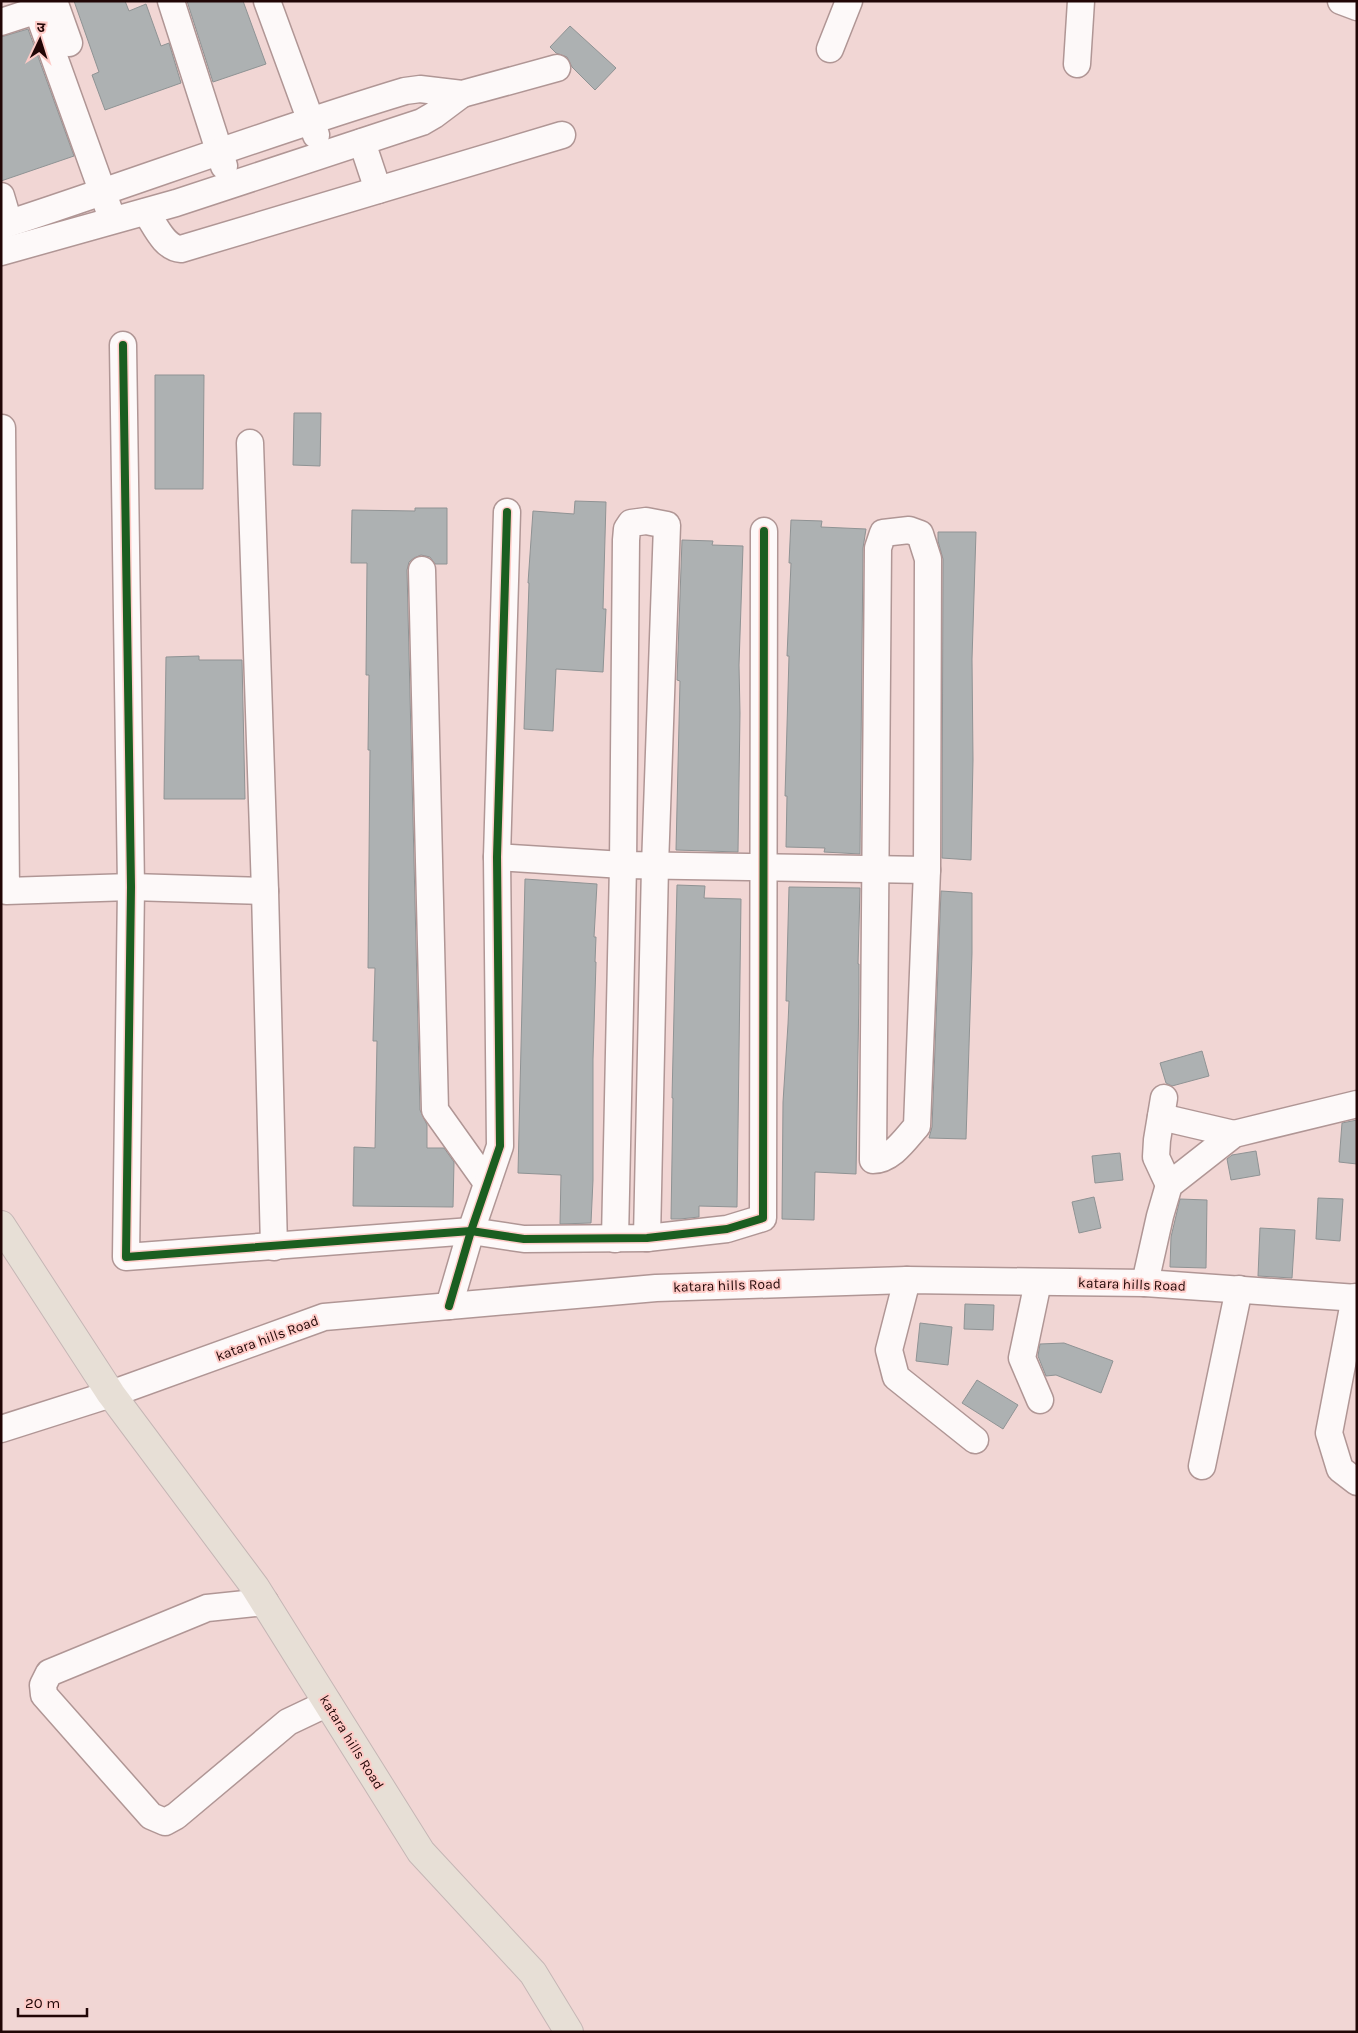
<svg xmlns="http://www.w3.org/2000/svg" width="1358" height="2033" font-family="Karla,'Noto Sans Devanagari',sans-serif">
	<rect width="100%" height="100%" fill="#f1d6d4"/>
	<!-- building -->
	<g fill="#adb1b2" stroke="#8f9394">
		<polygon points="74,1 125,1 129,11 146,4 161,46 169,43 181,83 105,110 92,75 99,72"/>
		<polygon points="187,1 243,1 266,64 213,82"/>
		<polygon points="570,26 616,68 595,90 572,67 567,57 556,53 550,47"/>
		<polygon points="28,29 74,156 1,181 1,37"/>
		<polygon points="155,375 204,375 203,489 155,489"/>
		<polygon points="294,413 321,413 320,466 293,465"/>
		<polygon points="575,501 606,502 603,609 606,609 603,672 556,669 553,731 524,729 529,583 528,583 533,511 574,514"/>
		<polygon points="415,508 447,508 447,564 435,564 430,557 421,555 414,558 409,562 407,570 420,1110 427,1125 427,1148 444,1148 454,1162 453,1207 353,1206 354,1147 375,1148 377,1041 373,1041 375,968 368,968 370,750 368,750 369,675 366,675 367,563 351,563 352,510 415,511"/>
		<polygon points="791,520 822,521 821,527 866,529 863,548 860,854 824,852 825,848 786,847 787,796 785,796 789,656 787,656 791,563 789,563"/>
		<polygon points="938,532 976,532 972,659 973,760 971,860 942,858 943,559 938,541"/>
		<polygon points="682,540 713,541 712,545 743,546 739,665 740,713 738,852 676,850 680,681 677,680"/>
		<polygon points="199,656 199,660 242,660 245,799 164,799 166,657"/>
		<polygon points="525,879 597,884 594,937 596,937 595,962 596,962 593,1059 593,1180 591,1223 560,1224 561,1175 518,1173"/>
		<polygon points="677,885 705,886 704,898 741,899 737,1207 699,1206 699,1217 680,1219 671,1219 673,1098 672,1098"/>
		<polygon points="789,887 860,888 858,964 859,964 859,992 856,1174 815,1172 814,1220 782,1219 783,1102 788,1024 789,1001 786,1001"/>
		<polygon points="941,891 972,893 972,953 966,1139 929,1138 932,1127"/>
		<polygon points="1202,1051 1209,1076 1172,1086 1166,1083 1160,1063"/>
		<polygon points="1357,1120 1357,1164 1339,1162 1342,1123"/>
		<polygon points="1256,1151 1260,1175 1231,1180 1227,1159 1232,1155"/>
		<polygon points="1120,1153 1123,1180 1095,1183 1092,1156"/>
		<polygon points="1094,1197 1101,1228 1079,1233 1072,1202"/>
		<polygon points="1318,1198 1343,1199 1340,1241 1316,1239"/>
		<polygon points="1180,1199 1207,1200 1206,1268 1170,1267 1171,1237"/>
		<polygon points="1260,1228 1295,1230 1292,1278 1258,1276"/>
		<polygon points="965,1304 994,1305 993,1330 964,1329"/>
		<polygon points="920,1323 952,1327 948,1365 916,1361"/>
		<polygon points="1064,1343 1113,1361 1101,1393 1056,1375 1046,1376 1038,1356 1040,1344"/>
		<polygon points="977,1380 1018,1405 1003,1429 962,1403"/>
	</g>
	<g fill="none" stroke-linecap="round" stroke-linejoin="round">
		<defs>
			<g id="minor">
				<polyline points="34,1 109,210"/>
				<polyline points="54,1 69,43"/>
				<polyline points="171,1 224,166"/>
				<polyline points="267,1 316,135"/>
				<polyline points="1341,1 1357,7"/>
				<polyline points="1,22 38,10"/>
				<polyline points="830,49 849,1"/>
				<polyline points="1077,64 1081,1"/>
				<polyline points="362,142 378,190"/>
				<polyline points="1,196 9,223"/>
				<path d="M146,212c9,13 18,36 35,37l381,-114"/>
				<path d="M1,226c135,-44 268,-94 404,-135l15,-2 42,5 95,-26"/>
				<polyline points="1,252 176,203 422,122 434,115 462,94"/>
				<polyline points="123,345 131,887 126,1257 471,1231 524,1239 647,1238 727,1229 763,1218 764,531"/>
				<polyline points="2,428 6,891 131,887 265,891"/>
				<polyline points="250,443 265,891 274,1247"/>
				<path d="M909,530l11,4 8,25 -1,311 -10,256c-11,12 -25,34 -44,34l5,-612 5,-15z"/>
				<polyline points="422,570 435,1110 487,1183"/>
				<polyline points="497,857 623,865 927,870"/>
				<polyline points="1164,1098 1157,1140 1156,1157 1169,1185"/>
				<polyline points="1161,1117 1234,1134"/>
				<polyline points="615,1239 623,865 626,540 627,529 631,523 646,521 667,525 655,866 647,1238"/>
				<polyline points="907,1280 889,1350 896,1377 975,1440"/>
				<polyline points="1038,1282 1022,1358 1040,1400"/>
				<polyline points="1145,1283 1160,1216 1169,1185 1234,1134 1357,1104"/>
				<polyline points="1355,1297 1329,1433 1340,1469 1357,1482"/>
				<polyline points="449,1306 471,1231 500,1146 497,857 507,512"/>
				<polyline points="1,1429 111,1394 324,1317 656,1288 907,1280 1145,1283 1357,1298"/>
				<polyline points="1202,1466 1239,1289"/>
				<polyline points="265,1602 207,1608 49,1673 43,1685 44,1695 151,1816 165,1822 176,1816 288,1722 328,1703"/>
			</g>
			<polyline id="major" points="1,1225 111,1394 255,1587 421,1852 533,1973 569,2032"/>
		</defs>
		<!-- minor casing -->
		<use href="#minor" stroke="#b09695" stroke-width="29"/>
		<!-- major casing -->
		<use href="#major" stroke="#c5b6b5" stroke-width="30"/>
		<!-- minor -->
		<use href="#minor" stroke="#fdf9f9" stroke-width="26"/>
		<!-- major -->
		<use href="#major" stroke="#e7dfd6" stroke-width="28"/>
		<defs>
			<g id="cycleway">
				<polyline points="123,345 131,887 126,1257 471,1231 524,1239 647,1238 727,1229 763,1218 764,531"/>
				<polyline points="449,1306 471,1231 500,1146 497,857 507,512"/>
			</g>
		</defs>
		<!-- cycleway casing -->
		<use href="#cycleway" stroke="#fecbc7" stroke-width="11"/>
		<!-- cycleway -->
		<use href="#cycleway" stroke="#1b5e20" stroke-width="8"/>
	</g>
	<g text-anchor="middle" stroke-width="4" stroke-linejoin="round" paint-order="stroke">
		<!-- street labels -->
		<g font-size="14" fill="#210606" stroke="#fecbc7">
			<text transform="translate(1132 1284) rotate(2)" y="5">katara hills Road</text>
			<text transform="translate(727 1285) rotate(-2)" y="5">katara hills Road</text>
			<text transform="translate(267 1338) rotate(-20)" y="5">katara hills Road</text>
			<text transform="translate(352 1742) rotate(58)" y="5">katara hills Road</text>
		</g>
	</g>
	<!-- border -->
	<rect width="1358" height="2033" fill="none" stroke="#210606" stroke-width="5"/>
	<!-- north arrow -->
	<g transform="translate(40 40) rotate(4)" stroke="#fecbc7" stroke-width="4" paint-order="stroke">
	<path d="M0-4L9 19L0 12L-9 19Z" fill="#210606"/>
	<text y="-8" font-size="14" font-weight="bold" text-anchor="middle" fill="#210606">उ</text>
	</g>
	<!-- scale -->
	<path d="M18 2008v8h69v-8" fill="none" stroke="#210606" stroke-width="2.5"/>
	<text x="25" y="2008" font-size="15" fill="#210606" stroke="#fecbc7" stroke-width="4" paint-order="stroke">20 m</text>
</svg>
